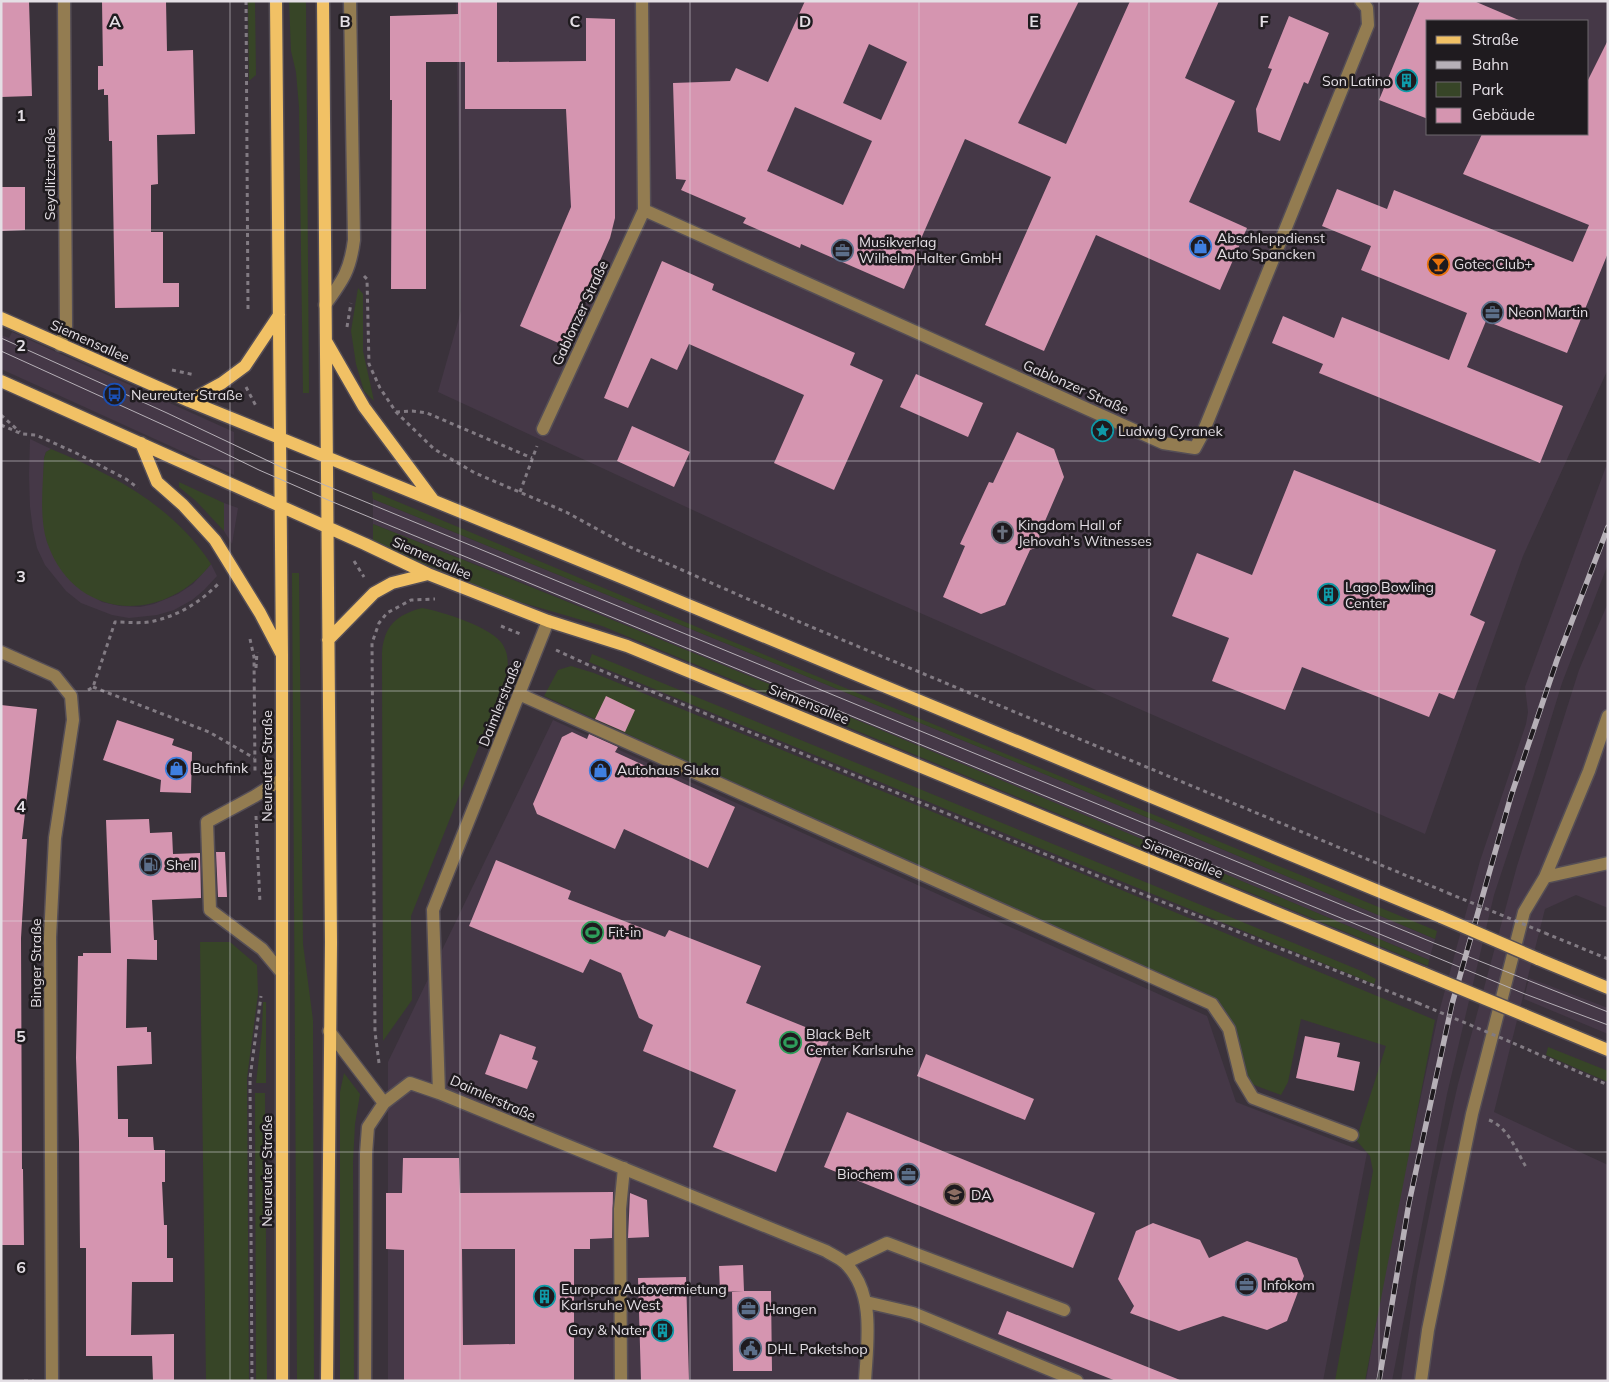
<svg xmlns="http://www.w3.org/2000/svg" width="1609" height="1382" viewBox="0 0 1609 1382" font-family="Mulish,sans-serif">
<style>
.built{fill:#453847;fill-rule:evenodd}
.green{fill:#374527}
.building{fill:#d595b0;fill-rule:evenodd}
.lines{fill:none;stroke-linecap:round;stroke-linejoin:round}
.minor-casing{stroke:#554e56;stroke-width:15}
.major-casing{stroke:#554e56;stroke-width:15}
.path{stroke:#827b83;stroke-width:3;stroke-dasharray:4 4;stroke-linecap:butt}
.minor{stroke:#937c51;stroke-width:12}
.major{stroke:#f1c165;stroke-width:12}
.tram{stroke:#b6b0b7;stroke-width:1}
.rail-casing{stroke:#b6b0b7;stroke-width:5.5}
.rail{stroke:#1f1b1f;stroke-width:4;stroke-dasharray:11;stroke-linecap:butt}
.major-bridge-casing{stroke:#554e56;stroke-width:15;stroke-linecap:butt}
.path-bridge{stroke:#827b83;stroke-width:3;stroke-dasharray:4 4;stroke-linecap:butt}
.major-bridge{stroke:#f1c165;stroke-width:12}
.grid{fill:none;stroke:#e4dfe5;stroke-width:1;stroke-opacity:0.55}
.labels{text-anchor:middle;stroke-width:5;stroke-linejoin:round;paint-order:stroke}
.poi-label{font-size:14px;fill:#e4dfe5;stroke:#1f1b1f;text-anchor:start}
.street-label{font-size:14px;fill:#e4dfe5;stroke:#1f1b1f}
.grid-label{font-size:16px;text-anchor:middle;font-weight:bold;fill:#e4dfe5;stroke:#1f1b1f;stroke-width:5;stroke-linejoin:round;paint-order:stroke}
</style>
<rect width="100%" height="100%" fill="#3a323b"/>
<path class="built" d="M456,1H1608V369L1523,556L1425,834L831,574L438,392L461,311ZM1428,21H1588V134H1428Z
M12,332L234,432V475L1,369V335L9,338Z
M30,439L51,449L46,452L44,458L43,508L45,529L47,541L54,557L73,583L102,602L120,606L140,607L154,604L178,594L193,584L211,564L217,576L204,590L192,600L174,610L157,615L129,618L112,615L81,603L66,591L45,565L37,548L33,530L30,507L29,475Z
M1608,461V564L1562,683L1534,774L1494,895L1447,1094L1392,1381H1366L1388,1251L1438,1016L1480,861L1526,724L1528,712L1525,687Z
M373,499L1030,768L1435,939L1429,960L888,733L536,588L373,524Z
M224,503L238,508L232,544L224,531Z
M1608,603V908L1576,895L1545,909L1494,1112L1608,1165V1381H1401L1417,1276L1436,1181L1458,1084L1517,866L1579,670Z
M553,720L1207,1016L1236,1102L1367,1153L1323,1381H388V1062Z
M1529,978L1608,1008V1034L1524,999Z"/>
<path class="green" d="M248,1H255L256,75L249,81Z
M289,1H306L309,393H303L299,107L296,72L291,51Z
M358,288L363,294V351L374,401L364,391L356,364L351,331Z
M51,449C114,475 173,506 211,564C163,625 74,621 47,542C39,518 43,484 44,458L46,452Z
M179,482L224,503V531L196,501L179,487Z
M372,491L709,632L1437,931L1435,939L1030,768L373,499Z
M373,524C727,664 1078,812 1429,960L1428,966L602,626L513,600L373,543Z
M292,573H299L303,944L313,1020L314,1381H297Z
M422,608C441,611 494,628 503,645C509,655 508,665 507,676L411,916L412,1000L383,1041L382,653C384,626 396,615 422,608Z
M592,654L1359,970L1376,979L1374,984L1096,871L589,662Z
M571,666L594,673L921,807L1435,1020L1365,1381H1335L1373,1171L1370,1156L1356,1140L1386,1046L1301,1019L1288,1082L1281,1095L1249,1083L1235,1026L1219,1004L544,696L558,670Z
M200,942H230L257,965L258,994L247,1078L249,1381H206Z
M263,1002H266V1083H256L262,1031Z
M1548,1047L1608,1071V1082L1546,1055Z
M344,1073L360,1094L355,1124L353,1162L354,1381H340V1092Z
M255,1093H265L267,1381H256Z"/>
<path class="building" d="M1,1H29L32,96L1,97Z
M102,1H166L167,51L193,50L195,134L157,135L158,184L151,185V232H163V283H179V307L115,308L112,141H109L108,95H104V89L98,90V66H103Z
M805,1H1079L1018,123L1066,144L1130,1H1219L1185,78L1235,101L1189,202L1247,228L1220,290L1096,235L1044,351L985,325L1051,177L965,139L916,250L920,253L904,289L801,244L800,248L743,223L746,218L681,190L686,180L676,179L673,83L730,81L736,68L768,82ZM869,44L907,62L881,120L843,103ZM795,107L872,141L843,205L767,171Z
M1420,1H1474L1521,21H1428V119L1379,100Z
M458,2H497V62L586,61V18L615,19V218L610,238L563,345L520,326L571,207L566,109H465V62H426V289H391L392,100H390V16L458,14Z
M1289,16L1329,33L1308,84L1304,82L1280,141L1258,132L1256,109L1272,69L1268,68Z
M1608,40V253L1567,353L1486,321L1467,367L1563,406L1540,463L1319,373L1323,364L1272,343L1283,316L1334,338L1342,317L1449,360L1467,313L1361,270L1371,246L1322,226L1337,189L1387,209L1394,190L1573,262L1589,225L1463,174L1482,134H1588V80Z
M1,187H25V230L1,231Z
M662,261L714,284L712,290L855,353L850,365L883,380L834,490L774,463L804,395L689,344L677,370L651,358L628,408L604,398Z
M916,374L983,403L968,437L900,407Z
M632,426L690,452L674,487L617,461Z
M1017,432L1054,449L1064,477L1039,535L1042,545L1030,550L1005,605L981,614L943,597L965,546L960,544L989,482L993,483Z
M1294,470L1496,550L1470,615L1485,622L1454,699L1439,693L1429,717L1302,667L1285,710L1212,681L1229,638L1172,616L1197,553L1252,575Z
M606,696L635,710L625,732L595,719Z
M1,705L37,709L22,839H27L21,938L22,1169H23L24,1245H1Z
M117,720L174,739L172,745L192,752L191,793L160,792L161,780L103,760Z
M572,732L587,739L589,734L618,747L615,752L735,807L708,868L624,829L615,849L537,814L533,804L562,737Z
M149,819L150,833L172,832L173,854L200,853L201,898L152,900L154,940H157V960L127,959L126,1028L147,1027V1032H151L152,1064L117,1066L118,1119H128V1137H153L154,1150H165V1182H162L164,1225H167V1258H173V1282H132L131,1335L174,1334V1381H153L152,1356H86V1248H80L79,1141L76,1058L78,956H83V953H111L106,820Z
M216,852H225L227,897H218Z
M496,860L571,891L568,899L665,937L669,930L761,966L746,1003L830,1037L776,1172L713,1147L736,1090L643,1051L653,1025L639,1018L621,973L590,959L583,973L469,926Z
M500,1034L536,1047L532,1059L538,1061L527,1089L485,1074Z
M1305,1036L1340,1043L1337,1057L1360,1062L1354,1091L1296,1078Z
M926,1054L1034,1099L1025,1120L917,1076Z
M847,1112L1095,1213L1073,1268L824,1167Z
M403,1158H459L460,1193L613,1192L612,1238L590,1239V1249H574V1381H404V1250L386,1249V1193H402ZM462,1249H515V1344L463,1345Z
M630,1193L647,1200L649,1237L628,1238Z
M1153,1223L1200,1240L1209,1258L1247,1241L1297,1258L1304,1276L1287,1321L1267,1330L1223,1316L1179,1331L1130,1313L1134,1306L1118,1279L1136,1231Z
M743,1265L744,1291L720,1292L719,1266Z
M686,1277L689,1381H641L638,1278Z
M732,1291H771L772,1371H733Z
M1007,1311L1180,1380L1179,1381H1116L998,1334Z"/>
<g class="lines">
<defs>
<path id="minor" d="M642,1L644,210L1163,443L1195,448L1202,435L1368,25L1367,8L1361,1
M325,305C343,280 350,271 354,240L350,1
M60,345L66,326L64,1
M543,429L644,210
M548,621L433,910L439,1093L826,1251C832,1255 840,1258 845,1263C876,1293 867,1343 865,1381
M1,652L55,676L71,696L73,720L55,838L50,937L52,1381
M519,694L1212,1004L1229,1029L1241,1078L1253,1098L1352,1135
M282,779L255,796L207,822L210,910L262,949L282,973
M1545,877L1589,771L1608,716
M329,1031L384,1103
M845,1263L887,1243L1064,1310
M866,1302L913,1313L1077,1381
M365,1381L366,1154L368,1127L384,1103L410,1083L439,1093
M621,1381L620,1209L624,1168
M1421,1381L1428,1330L1472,1114L1524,912L1545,877L1608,863"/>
<path id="major" d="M276,1L282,655V1381
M323,1L331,942L327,1381
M1,318L189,401L623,578L1441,917
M326,341L364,407L434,501
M1,381L365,544L428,574L548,621L627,646L1423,973
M189,401L222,383L245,366L279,315
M141,443L157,482L183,505L215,540L260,613L281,653
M328,640L374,593L392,583L428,574
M1538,959L1608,988
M1524,1015L1608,1050"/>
</defs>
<use href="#minor" class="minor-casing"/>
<use href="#major" class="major-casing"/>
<path class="path" d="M246,1L248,309
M364,276L367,279L369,364L380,388L396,412L434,449L475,473L566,512L630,547L802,623L1448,893
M347,327L351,303
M172,370L195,375
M246,387L256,406
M396,412L412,411L427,413L532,458
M1,415L20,432
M1,425L22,434L36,435L76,453L126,479L138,488
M520,492L537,446
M354,561L364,577
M501,626L523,635
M250,639L254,657L255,773
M556,650L595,668L1127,888L1418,1003
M256,668L257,652
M93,687L209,732L254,758
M88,690L93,687L115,622C128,622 142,624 154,621C180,615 202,601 220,582
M256,816L260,903
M1545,933L1608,959
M1513,1043L1608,1085
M379,1063L375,1032L372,643L379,623L387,613L411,600L435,599
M1489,1120C1508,1127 1516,1150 1526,1167
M24,1381H34
M252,1381L250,1078L261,996"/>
<use href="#minor" class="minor"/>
<use href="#major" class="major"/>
<path class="tram" d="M1,338L167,413L281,467L1434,943L1608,1012
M1,351L212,447L259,470L328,500L1525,994L1608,1025"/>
<defs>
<path id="rail" d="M1379,1381L1409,1203L1452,1004L1511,796L1557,660L1608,527"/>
</defs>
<use href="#rail" class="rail-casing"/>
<use href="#rail" class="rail"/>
<defs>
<path id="major-bridge" d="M1441,917L1538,959
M1423,973L1524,1015"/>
</defs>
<use href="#major-bridge" class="major-bridge-casing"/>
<path class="path-bridge" d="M1448,893L1545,933
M1418,1003L1513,1043"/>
<use href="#major-bridge" class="major-bridge"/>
</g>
<path class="grid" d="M230,1V1381M460,1V1381M690,1V1381M919,1V1381M1149,1V1381M1379,1V1381M1,230H1608M1,461H1608M1,691H1608M1,921H1608M1,1152H1608"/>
<defs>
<symbol id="building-ring" viewBox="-11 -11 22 22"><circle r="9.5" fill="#1f1b1f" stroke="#0f9aa8" stroke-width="1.5"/><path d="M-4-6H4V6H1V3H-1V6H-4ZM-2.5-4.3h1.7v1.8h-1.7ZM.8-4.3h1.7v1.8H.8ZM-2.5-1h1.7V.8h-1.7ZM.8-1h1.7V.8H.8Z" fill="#0f9aa8"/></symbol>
<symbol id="shop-ring" viewBox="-11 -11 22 22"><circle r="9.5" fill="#1f1b1f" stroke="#3f7fe0" stroke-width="1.5"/><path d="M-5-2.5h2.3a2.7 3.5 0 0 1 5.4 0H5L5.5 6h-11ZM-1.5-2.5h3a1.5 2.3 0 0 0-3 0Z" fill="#3f7fe0"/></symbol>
<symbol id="office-ring" viewBox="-11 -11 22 22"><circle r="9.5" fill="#1f1b1f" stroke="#5c6f8a" stroke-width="1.5"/><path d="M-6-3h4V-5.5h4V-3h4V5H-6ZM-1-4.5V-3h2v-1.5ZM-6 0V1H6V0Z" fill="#5c6f8a"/></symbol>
<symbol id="bar-ring" viewBox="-11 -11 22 22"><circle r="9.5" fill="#1f1b1f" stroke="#e8710a" stroke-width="1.5"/><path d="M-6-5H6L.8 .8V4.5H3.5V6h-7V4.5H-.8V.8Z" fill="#e8710a"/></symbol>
<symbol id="bus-ring" viewBox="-11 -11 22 22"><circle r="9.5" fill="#1f1b1f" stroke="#1a4fb4" stroke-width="1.5"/><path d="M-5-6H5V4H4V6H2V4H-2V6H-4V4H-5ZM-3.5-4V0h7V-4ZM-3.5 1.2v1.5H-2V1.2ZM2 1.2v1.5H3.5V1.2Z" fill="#1a4fb4"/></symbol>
<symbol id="sight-ring" viewBox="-11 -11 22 22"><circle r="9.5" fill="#1f1b1f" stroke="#0f9aa8" stroke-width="1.5"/><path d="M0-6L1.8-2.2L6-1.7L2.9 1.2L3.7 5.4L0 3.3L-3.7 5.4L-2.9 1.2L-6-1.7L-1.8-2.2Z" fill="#0f9aa8"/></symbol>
<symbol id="church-ring" viewBox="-11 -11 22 22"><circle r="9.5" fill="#1f1b1f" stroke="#6b7280" stroke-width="1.5"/><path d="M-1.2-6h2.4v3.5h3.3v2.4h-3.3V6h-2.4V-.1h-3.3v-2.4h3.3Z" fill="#6b7280"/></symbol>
<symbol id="fuel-ring" viewBox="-11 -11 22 22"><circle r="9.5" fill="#1f1b1f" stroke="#5c6f8a" stroke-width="1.5"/><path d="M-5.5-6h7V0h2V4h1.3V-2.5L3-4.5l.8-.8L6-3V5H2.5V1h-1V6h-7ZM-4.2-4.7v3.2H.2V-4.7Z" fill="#5c6f8a"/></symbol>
<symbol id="stadium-ring" viewBox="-11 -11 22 22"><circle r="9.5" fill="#1f1b1f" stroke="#2e9e5b" stroke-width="1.5"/><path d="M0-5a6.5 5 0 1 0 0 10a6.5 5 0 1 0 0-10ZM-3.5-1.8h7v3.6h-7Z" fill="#2e9e5b"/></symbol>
<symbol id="university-ring" viewBox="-11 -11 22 22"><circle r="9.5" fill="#1f1b1f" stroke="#8d6e63" stroke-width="1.5"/><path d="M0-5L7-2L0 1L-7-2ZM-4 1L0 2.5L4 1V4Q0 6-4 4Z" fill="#8d6e63"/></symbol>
<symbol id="civic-ring" viewBox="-11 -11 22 22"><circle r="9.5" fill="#1f1b1f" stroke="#5c6f8a" stroke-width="1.5"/><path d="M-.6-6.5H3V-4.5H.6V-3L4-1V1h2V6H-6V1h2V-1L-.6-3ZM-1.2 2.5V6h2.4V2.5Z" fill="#5c6f8a"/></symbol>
</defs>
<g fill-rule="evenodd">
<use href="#building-ring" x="1394" y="68" width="25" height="25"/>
<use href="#shop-ring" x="1188" y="234" width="25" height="25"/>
<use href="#office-ring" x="830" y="238" width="25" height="25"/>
<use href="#bar-ring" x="1426" y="252" width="25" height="25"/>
<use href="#office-ring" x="1480" y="300" width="25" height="25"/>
<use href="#bus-ring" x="102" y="382" width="25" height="25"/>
<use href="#sight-ring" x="1090" y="418" width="25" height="25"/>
<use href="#church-ring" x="990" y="520" width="25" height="25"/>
<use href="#building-ring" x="1316" y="582" width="25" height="25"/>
<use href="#shop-ring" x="164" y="756" width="25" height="25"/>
<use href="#shop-ring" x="588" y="758" width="25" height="25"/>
<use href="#fuel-ring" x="138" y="852" width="25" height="25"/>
<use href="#stadium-ring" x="580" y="920" width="25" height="25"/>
<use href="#stadium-ring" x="778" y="1030" width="25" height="25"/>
<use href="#office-ring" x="896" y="1162" width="25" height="25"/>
<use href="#university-ring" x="942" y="1182" width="25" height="25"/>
<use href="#office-ring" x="1234" y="1272" width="25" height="25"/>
<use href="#building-ring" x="532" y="1284" width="25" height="25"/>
<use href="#office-ring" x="736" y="1296" width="25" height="25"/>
<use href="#building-ring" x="650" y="1318" width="25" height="25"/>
<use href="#civic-ring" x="738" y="1336" width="25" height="25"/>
</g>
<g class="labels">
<g class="poi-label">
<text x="1391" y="86" text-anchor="end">Son Latino</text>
<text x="1217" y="243">Abschleppdienst<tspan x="1217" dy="16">Auto Spancken</tspan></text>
<text x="859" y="247">Musikverlag<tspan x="859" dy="16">Wilhelm Halter GmbH</tspan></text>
<text x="1454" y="269">Gotec Club+</text>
<text x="1508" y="317">Neon Martin</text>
<text x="131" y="400">Neureuter Straße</text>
<text x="1118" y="436">Ludwig Cyranek</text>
<text x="1018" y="530">Kingdom Hall of<tspan x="1018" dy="16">Jehovah's Witnesses</tspan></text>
<text x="1345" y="592">Lago Bowling<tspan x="1345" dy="16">Center</tspan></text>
<text x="192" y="773">Buchfink</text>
<text x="617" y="775">Autohaus Sluka</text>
<text x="166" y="870">Shell</text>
<text x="608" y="937">Fit-in</text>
<text x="806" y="1039">Black Belt<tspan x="806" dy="16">Center Karlsruhe</tspan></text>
<text x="893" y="1179" text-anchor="end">Biochem</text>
<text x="971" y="1200">DA</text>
<text x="1263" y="1290">Infokom</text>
<text x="561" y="1294">Europcar Autovermietung<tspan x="561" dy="16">Karlsruhe West</tspan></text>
<text x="765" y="1314">Hangen</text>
<text x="647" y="1335" text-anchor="end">Gay &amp; Nater</text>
<text x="767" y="1354">DHL Paketshop</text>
</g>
<g class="street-label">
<text transform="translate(50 174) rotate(-90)" y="5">Seydlitzstraße</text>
<text transform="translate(580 313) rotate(-65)" y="5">Gablonzer Straße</text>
<text transform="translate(90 341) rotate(24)" y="5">Siemensallee</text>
<text transform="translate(1076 387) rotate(24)" y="5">Gablonzer Straße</text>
<text transform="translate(432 558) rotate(24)" y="5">Siemensallee</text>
<text transform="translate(500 703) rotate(-68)" y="5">Daimlerstraße</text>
<text transform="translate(809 704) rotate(22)" y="5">Siemensallee</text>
<text transform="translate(267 766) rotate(-90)" y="5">Neureuter Straße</text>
<text transform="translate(1183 858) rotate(22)" y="5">Siemensallee</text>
<text transform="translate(36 963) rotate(-90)" y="5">Binger Straße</text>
<text transform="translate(493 1098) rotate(24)" y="5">Daimlerstraße</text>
<text transform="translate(267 1171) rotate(-90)" y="5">Neureuter Straße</text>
</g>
</g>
<g class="grid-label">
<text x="115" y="27">A</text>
<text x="345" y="27">B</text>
<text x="575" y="27">C</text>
<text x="805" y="27">D</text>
<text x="1034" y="27">E</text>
<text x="1264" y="27">F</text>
<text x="21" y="121">1</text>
<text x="21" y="351">2</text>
<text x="21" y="582">3</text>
<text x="21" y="812">4</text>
<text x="21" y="1042">5</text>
<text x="21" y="1273">6</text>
</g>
<rect width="1609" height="1382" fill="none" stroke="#e4dfe5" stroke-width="5"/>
<rect x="1426" y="20" width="162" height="115" fill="#1f1b1f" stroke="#6e696e"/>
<rect x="1436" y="36" width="25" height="8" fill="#f1c165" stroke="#6e696e"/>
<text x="1472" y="45" font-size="15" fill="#e4dfe5">Straße</text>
<rect x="1436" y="61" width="25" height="8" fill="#b6b0b7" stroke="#6e696e"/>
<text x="1472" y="70" font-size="15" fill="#e4dfe5">Bahn</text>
<rect x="1436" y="82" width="25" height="15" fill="#374527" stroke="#6e696e"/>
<text x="1472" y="95" font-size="15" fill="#e4dfe5">Park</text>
<rect x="1436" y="108" width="25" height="15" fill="#d595b0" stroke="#6e696e"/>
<text x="1472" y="120" font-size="15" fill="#e4dfe5">Gebäude</text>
</svg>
